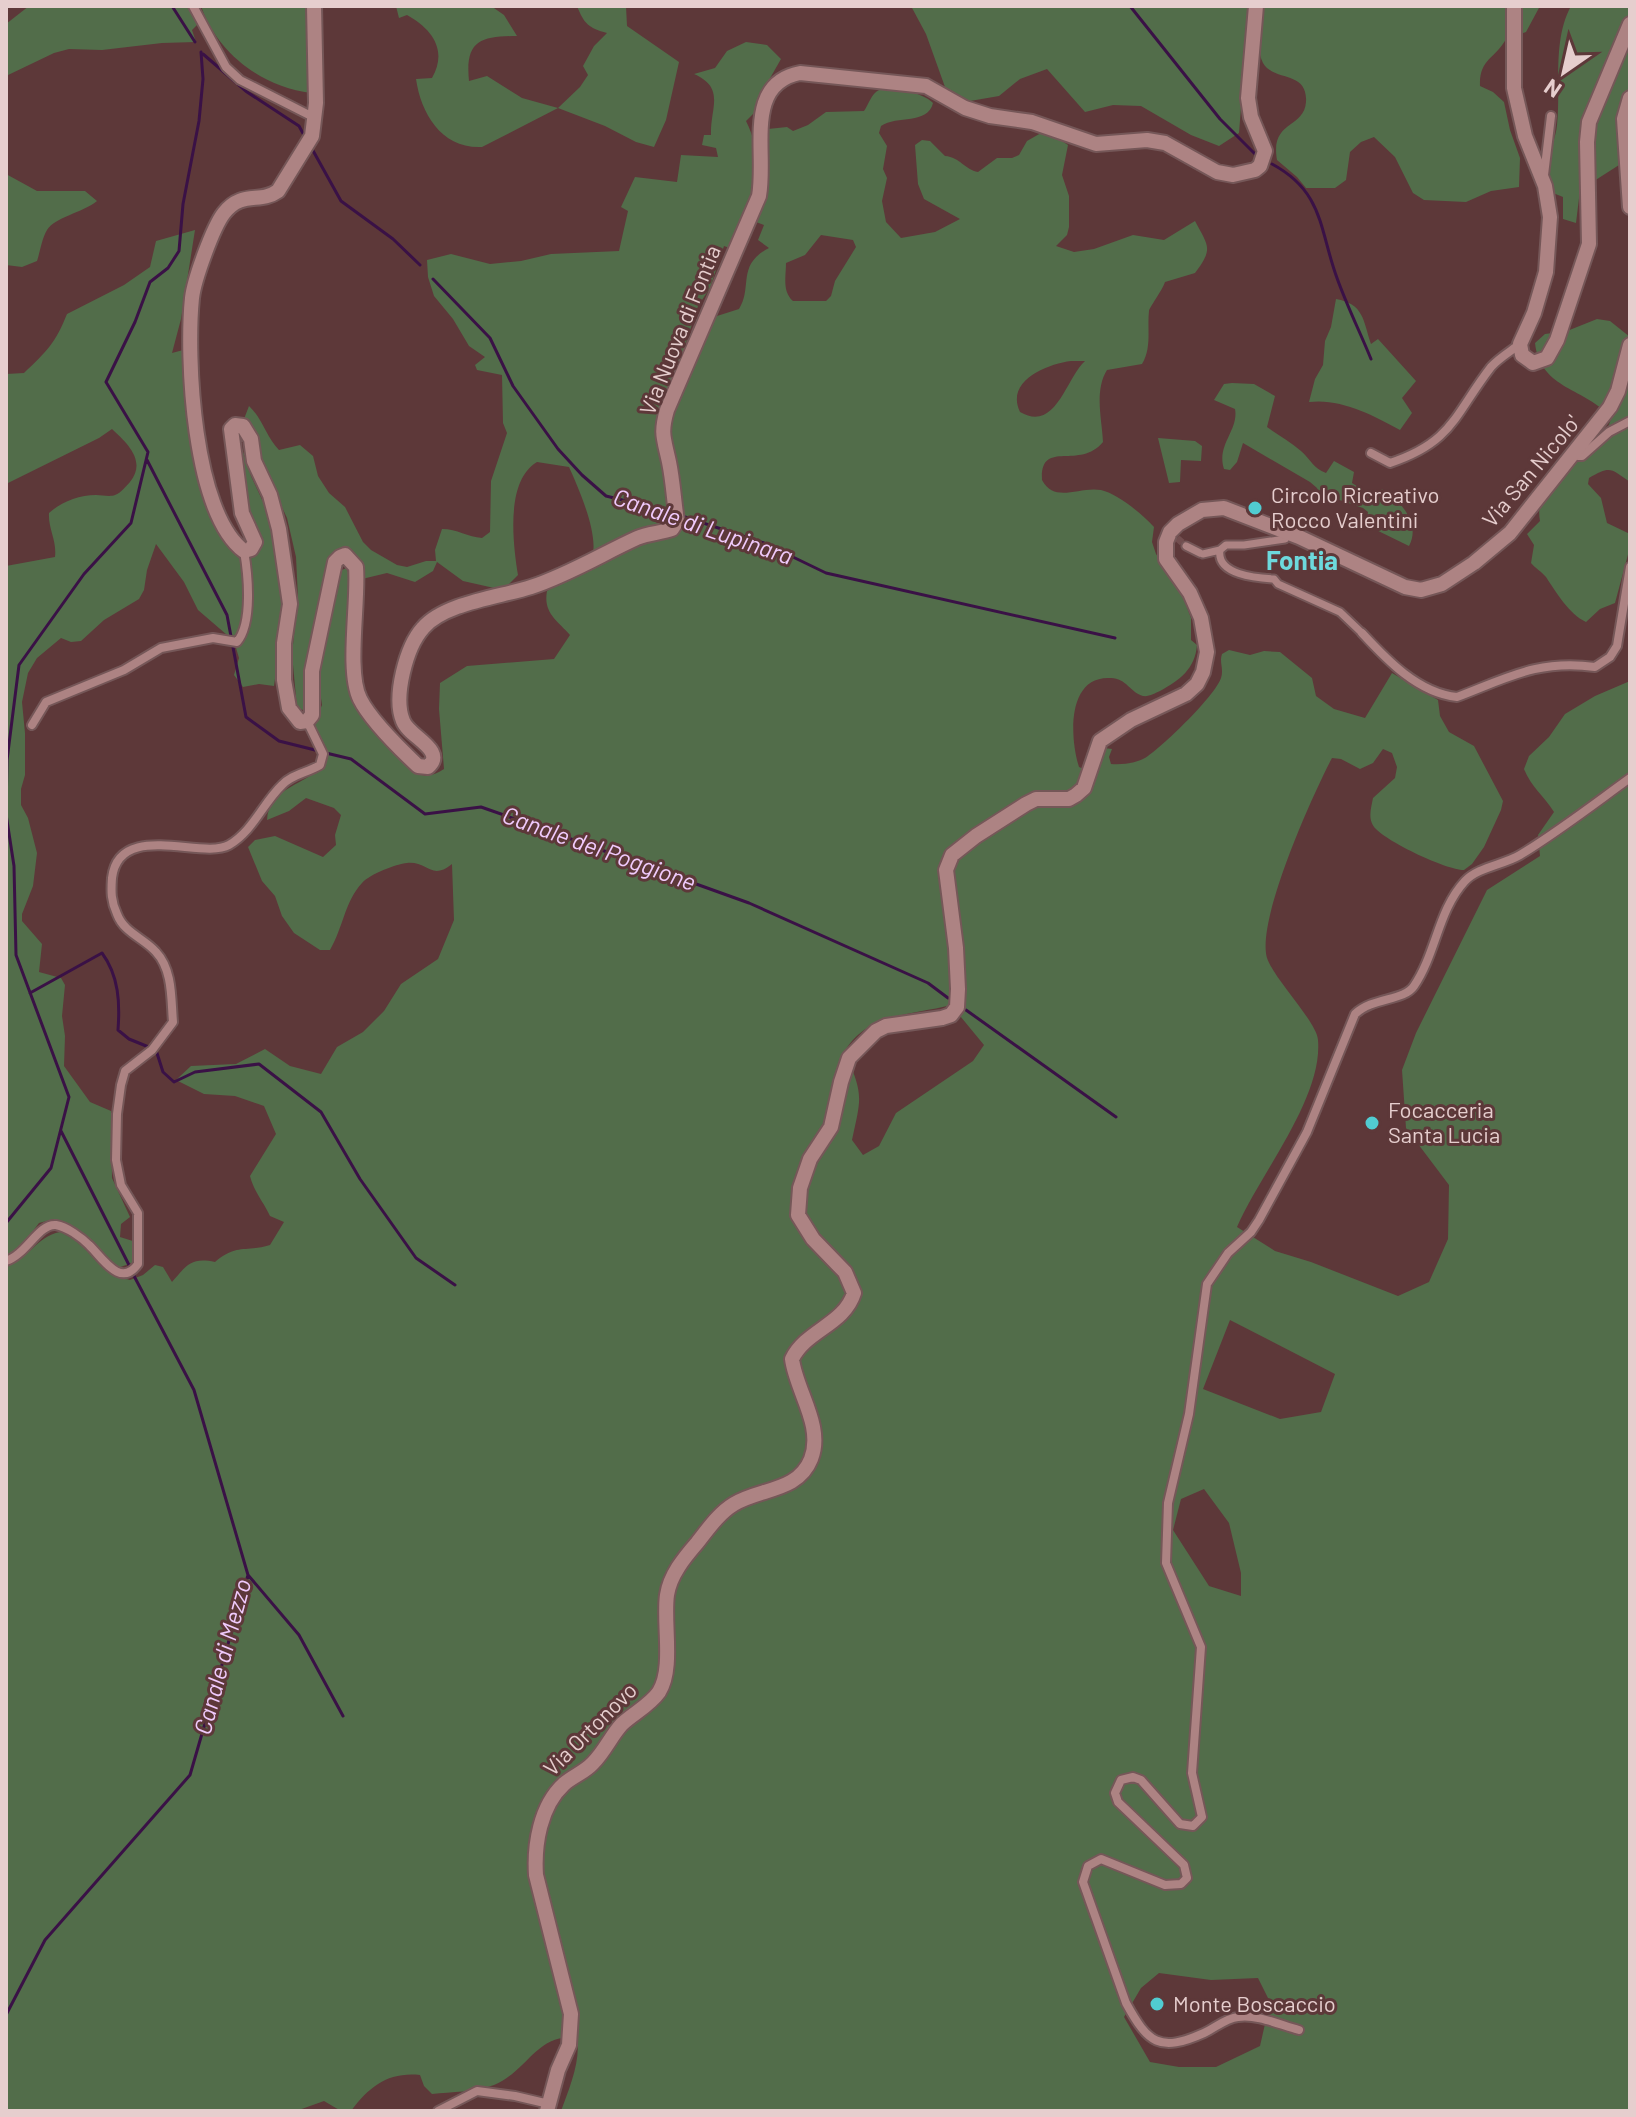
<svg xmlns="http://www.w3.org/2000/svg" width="1636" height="2117" viewBox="0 0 1636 2117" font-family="Barlow,sans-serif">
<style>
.green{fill:#526d4a;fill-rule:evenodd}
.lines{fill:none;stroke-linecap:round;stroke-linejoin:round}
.stream{stroke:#3a1146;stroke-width:3}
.pedestrian-tunnel{stroke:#724e4f;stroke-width:7;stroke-dasharray:7 3.5;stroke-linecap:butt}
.pedestrian-casing{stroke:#755758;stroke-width:11}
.minor-casing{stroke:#755758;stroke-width:12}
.tertiary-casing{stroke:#755758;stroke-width:18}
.pedestrian{stroke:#ad8383;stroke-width:7}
.minor{stroke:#ad8383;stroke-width:8}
.tertiary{stroke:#ad8383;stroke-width:14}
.poi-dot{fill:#51ccd1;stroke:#5d3839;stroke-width:3}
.labels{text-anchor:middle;stroke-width:6;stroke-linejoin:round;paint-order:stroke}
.street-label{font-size:22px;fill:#e6cece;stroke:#5d3839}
.poi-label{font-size:22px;fill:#e6cece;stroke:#5d3839;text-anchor:start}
.water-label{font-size:24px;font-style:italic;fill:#f0cafc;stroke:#5d3839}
.quarter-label{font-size:26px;font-weight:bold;fill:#6dd9dd;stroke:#5d3839}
</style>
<rect width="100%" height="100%" fill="#5d3839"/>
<path class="green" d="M29,6H59L63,8L64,6H189L198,24L192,30L196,42L162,43L102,50L69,49L54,53L6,76V24Z
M201,6H310L311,93C262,87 217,53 201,6Z
M396,6H491L504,15L517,36C480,36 465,41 469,81L487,76L522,98L558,108L580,87L588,75L583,66L594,46L607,33C589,28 584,24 577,6H626L627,26L679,62L666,120L654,147L636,142L605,126L558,108L482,147C442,149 421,114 416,79L432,78C448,50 432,29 407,15L399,18Z
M911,6H1249L1239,133L1219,146L1191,135L1141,106L1113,105L1085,112L1047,69L1020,79L999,96L970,101L945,87L926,34Z
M1262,6H1540L1526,32L1506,39C1495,59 1479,59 1480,86L1493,92L1504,102L1510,130L1520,158L1519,187L1491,191L1466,202L1424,200L1413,193L1395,157L1374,137L1361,142L1350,152L1346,180L1335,188H1306L1297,177L1277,160C1270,120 1304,129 1306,102C1308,70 1274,82 1263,63C1255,48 1263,23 1262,6Z
M1571,6H1630V158L1580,190L1576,223L1563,219V197L1553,193C1553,183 1547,172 1548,162C1549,150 1556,138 1557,125C1561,87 1552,41 1571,6Z
M746,42L767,45L781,59L761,94L758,109L746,121C770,170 749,203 732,249L724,246L710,288L698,306L682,355L688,354L717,316L739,309C753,287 736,265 769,248L758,240L764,225L756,222C770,192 768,161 768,129L787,127L793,131L808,125L826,112L864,111C869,104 871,94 879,90C889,84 926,94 933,103C928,125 897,115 881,126L879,133L887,146L883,169L887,178L882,201L886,222L901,238L935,232L960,219L924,199L918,184L915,145L922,140L930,141L945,156C960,157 965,170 978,172L997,158H1012L1019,155L1027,141L1041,133L1056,137L1068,145L1062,175L1069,196V227L1067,235L1056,246L1074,252L1094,249L1133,235L1164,240L1195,221C1208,246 1214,248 1195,273L1165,282C1162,291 1149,308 1149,311C1147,328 1152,348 1142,364L1107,370C1094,391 1102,419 1103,442C1079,471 1040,438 1042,480C1055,504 1079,486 1101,490C1118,494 1142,514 1154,527L1152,542L1156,554L1179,586L1191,618V640L1197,645C1195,669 1180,680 1160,691C1155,693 1149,697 1143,696C1131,693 1126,678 1111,678C1066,675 1070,739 1079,767L1086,770L1104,748L1112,749L1109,757L1111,764C1123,765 1138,763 1148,756C1164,745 1215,696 1221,678C1224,669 1219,662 1222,654L1229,650L1250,655L1264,651L1280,652L1312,678L1316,696L1334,709L1365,718L1392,673L1438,700L1440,716L1449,732L1474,746L1503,801L1501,810L1484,847L1472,864L1464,870C1446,870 1388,842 1376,829C1367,820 1371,809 1373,798L1395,778L1397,767L1392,753L1383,749L1373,763L1360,769L1341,759L1332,758C1313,794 1256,920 1267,958C1274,979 1317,1022 1318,1040C1323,1098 1260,1174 1237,1227L1275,1251L1311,1262L1398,1296L1429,1282L1448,1239L1449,1185L1406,1128L1402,1070L1416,1033L1487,890L1540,856L1538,835L1554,812C1544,796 1531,787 1524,769L1529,756L1549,737L1565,714L1595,696L1630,681V2111H561C569,2089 581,2061 577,2038C537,2032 528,2071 494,2085C476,2092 451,2092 432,2094L424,2086L420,2075C388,2072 370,2086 351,2111H341L324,2101L296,2111H6V1266C30,1258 36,1237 60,1232C92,1245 94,1272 130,1280L143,1275L155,1265L163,1267L172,1282C187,1265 191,1257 215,1262C238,1243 244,1253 270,1245L284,1222L270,1216C263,1201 254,1192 250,1176L276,1134L264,1106L235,1096L204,1094L176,1080L191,1066L236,1064L265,1049L290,1066L321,1074L337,1047L363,1032L384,1011L401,984L438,959L454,920L452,864C431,881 428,861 407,863C396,864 370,874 362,883C345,901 343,928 330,950H320L294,933L282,916L275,896L262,881L248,847L255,840L275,836L323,857L336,845L335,835L341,815L334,808L306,798L289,811L267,820C269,783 314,786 328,757L326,747L313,727L322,705L317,672L340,571L346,568L349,574L348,666L409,767C420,778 431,778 444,769L439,709L440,683L467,666L554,659L570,635C557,620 543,613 547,591C560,583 579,577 589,564C604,544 578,487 569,467L537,462C505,481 513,544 518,575L503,590L463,581L437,562L433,571L415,582L387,573L362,579L347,551L320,601L304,676L303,710L297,708L292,654L298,598L296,557L287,518L263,467L254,434L244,419L249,406C263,419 266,437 279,450L300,445L313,456L318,476L329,493L345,507L363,542L371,550L397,565L407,567L426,561H436L435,550L442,529C457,529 468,537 482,538L490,532L491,481L507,433L503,423L502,375L477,370L475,365L485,357L469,346L453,319L434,296L428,277L427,260L451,254L490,264L521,261L551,254L619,251L628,211L621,207L635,177L677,182L681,155L718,157L716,148L702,145L704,135H711C710,108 726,88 694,74L715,68L727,51ZM821,235L853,240L856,247L835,281L831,296L826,301H793C782,291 786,277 786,263L805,255ZM1071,361H1085C1066,378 1056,433 1020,412C1005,381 1047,364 1071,361ZM951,1005L984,1045L973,1061L896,1113L879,1146L863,1155L852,1140C862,1094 863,1096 845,1051C867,1013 913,1015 951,1005ZM1230,1320L1335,1374L1321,1412L1280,1419L1203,1389ZM1204,1489L1229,1523L1241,1573V1596L1209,1586L1173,1530L1181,1499ZM1159,1973L1211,1980L1258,1978L1270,2002L1260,2046L1216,2067H1179L1150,2062L1124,2017L1141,1988Z
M6,174L37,191H85L97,201C82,213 55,217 47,230C42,238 40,252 37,261L22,267L6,265Z
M195,230L181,319L172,353L187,349L193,445L201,491L206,506L235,552L241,556H253L240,442L251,476L266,508L281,571L284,612L274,686L259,684L243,687L234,675L239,658L234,641L198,610L184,582L156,544L147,570L144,590L139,599L104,620L81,641L71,642L61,638L37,658L28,673L22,702L25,733V775L21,789V805L28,818L37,853L33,886L22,914V921L42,944L39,972L61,978L65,985L62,1016L65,1036L64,1066L90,1102L111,1111L112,1178L130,1217L121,1224L120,1237L136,1242L134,1262L118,1268L91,1240L54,1219L39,1223L19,1250L6,1256V566L55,557C57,540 48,529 49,513C61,502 79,495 96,495C102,495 110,497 115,495C121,493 126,486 130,482C147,461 127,443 112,429L99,438L6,484V374L24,373C47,351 55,344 67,314L124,285L150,267L156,241Z
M1336,299C1364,304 1363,320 1371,344L1378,339L1416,381L1402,398L1412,413L1400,430C1373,415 1340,398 1309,402L1315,379L1323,365L1325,341L1331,327Z
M1597,319L1610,321L1630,337V482C1611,469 1611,465 1589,478L1588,484L1601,498L1607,523L1630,534V547L1615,603L1600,609L1586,622C1569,614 1556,592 1546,577C1541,571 1535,568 1531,563L1534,545L1527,534L1540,521C1531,475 1602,458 1611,418C1587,388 1540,390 1535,343L1545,334L1567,331Z
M1232,383L1254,384L1275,396L1267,427C1278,435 1291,442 1301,451C1311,460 1313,468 1326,473L1334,461L1354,472L1352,483L1375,498L1382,489L1389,501L1397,500C1409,514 1418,529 1409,546L1366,525L1368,512L1363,508L1319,493L1317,488L1310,482L1243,443L1237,462L1230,470L1224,469C1216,445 1239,430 1235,409L1214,400L1224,384Z
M1158,438L1195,441L1202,446L1201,461L1181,460L1180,482L1169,483Z"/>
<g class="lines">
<path class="stream" d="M172,6L195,42
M1130,6L1220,119L1257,156
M203,54L247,92L299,126L305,137
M311,147L341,201L393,239L420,265
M1272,164C1324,192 1319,229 1337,278C1347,306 1360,332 1371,359
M433,279L490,338L513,386L558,449L582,475L606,496L671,512
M147,460L227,615L246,717L279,741L319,751
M682,516L764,543L826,573L1115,638
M326,753L351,759L425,814L481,807L518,820L749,903L928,983L948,998
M30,993L102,953C119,976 120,1003 118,1030L129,1039L156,1050L163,1072L174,1082L195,1072L259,1064L321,1112L360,1179L416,1258L455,1285
M966,1010L1116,1117
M61,1131L130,1267
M6,1223L51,1168L69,1097L16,955L14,866L6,814L7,760L19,665L84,574L131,523L148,452L106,382L135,322L150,282L168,268L179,251L183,204L199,121L203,79L201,52
M248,1575L299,1635L343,1716
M6,2015L45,1940L190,1775L248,1575L194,1390L133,1274"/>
<path class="pedestrian-tunnel" d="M1177,538L1186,546"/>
<defs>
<path id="pedestrian" d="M1186,546L1200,553
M1220,550C1216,575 1257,578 1274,579L1278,584L1340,612L1362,633
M1203,554L1220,550L1226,545H1244L1285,539"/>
<path id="minor" d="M193,6L226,67L240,80L315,118
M1544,175L1551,116
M1576,451L1578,456H1582L1609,432L1630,421
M1371,453L1390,463C1453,442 1454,415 1491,367C1499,358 1511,351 1520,344
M1362,633C1387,660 1418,693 1457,697C1507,678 1539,659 1595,667L1610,657L1617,646L1630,567
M32,725L46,702L124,670L161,648L213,638L237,642C253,623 248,574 244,551
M6,1261C26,1255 39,1223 56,1225C67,1227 81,1237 89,1245C102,1257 120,1289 138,1264V1213L121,1185L116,1160L117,1114L121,1085L125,1071L152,1050L173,1022C171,1000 173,970 156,952C144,938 124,933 117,914C111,901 111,892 112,878C119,820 202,860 229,845C253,831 263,803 282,785C292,774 307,773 320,765L323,754L307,721
M1299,2030C1280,2025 1257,2014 1238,2017C1226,2018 1215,2028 1204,2033C1159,2053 1148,2043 1126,2003L1083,1882L1088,1866L1101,1859L1165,1885L1181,1884L1187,1878L1184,1865L1118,1802L1115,1793L1121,1780L1133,1777L1141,1780L1180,1824L1193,1826L1202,1817L1192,1773L1201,1647L1166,1563L1168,1503L1189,1414L1207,1284L1228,1253L1251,1232L1259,1220L1307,1132L1355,1014C1373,997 1404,1001 1414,986C1436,954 1438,910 1465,881C1478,867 1503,865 1520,855C1558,832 1594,804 1630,778
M438,2111L477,2091L515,2096L549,2104"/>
<path id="tertiary" d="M314,6L316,103L312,136L278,191C260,204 242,190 224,213C213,227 194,280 192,298C186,357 193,513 244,551L251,549L255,542L242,513L231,429L235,425L243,426L251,439L254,461L270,495L279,529L290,604L284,643V680L289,708L300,722L307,721L312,715V671L335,562L340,557L345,555L356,567C359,601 346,671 360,699C371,721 400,749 418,766L428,767C447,750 409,737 403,721C393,697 406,647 423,628C444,603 500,597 531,587C568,575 602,554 637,538C648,533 661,533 672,529L677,521C674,502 673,481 669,462C664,438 660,434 667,410L759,196C767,153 743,84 800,73L926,86L965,108L990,116L1032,122L1096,144L1147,140L1165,143L1217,172L1233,175L1255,170L1260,166L1265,151L1251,117L1248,98L1256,6
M1514,6V88L1525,136L1545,186L1550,217L1546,272L1534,313L1520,344L1522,355L1533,363L1547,358L1557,340L1589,244L1587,142L1589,122L1630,24
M1630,98L1624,119L1630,207
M547,2111L558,2070L569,2045L571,2014L536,1875C534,1845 540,1806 564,1784C573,1776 585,1772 593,1763C605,1751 611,1736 622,1724C634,1713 650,1705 659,1692C674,1668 663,1623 667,1595C670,1575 684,1558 697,1543C708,1529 719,1513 734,1504C760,1488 798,1492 811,1459C824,1426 796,1391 792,1359C806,1330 844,1325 854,1293L845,1272L813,1239L798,1215L800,1188L810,1159L831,1127L841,1082L849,1058L876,1031L886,1026L942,1018L951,1015L957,1007L958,989L956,948L946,870L952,855L976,836L1026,804L1036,799H1069L1076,795L1084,788L1100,741L1131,720L1186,694L1197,684L1203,672L1207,652L1201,618L1190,593L1166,559V542L1170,532L1178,524L1202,510L1224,508L1299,537L1405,587L1421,590L1442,584L1474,563L1510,533L1610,407L1618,391L1630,345"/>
</defs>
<use href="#pedestrian" class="pedestrian-casing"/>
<use href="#minor" class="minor-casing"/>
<use href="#tertiary" class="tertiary-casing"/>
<use href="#pedestrian" class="pedestrian"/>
<use href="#minor" class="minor"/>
<use href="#tertiary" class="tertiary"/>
</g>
<g class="poi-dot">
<circle cx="1255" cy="508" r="8"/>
<circle cx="1372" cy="1123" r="8"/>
<circle cx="1157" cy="2004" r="8"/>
</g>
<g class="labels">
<g class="street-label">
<text transform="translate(680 330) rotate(-68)" y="8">Via Nuova di Fontia</text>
<text transform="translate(1531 471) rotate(-50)" y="8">Via San Nicolo'</text>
<text transform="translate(590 1729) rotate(-45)" y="8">Via Ortonovo</text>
</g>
<g class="poi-label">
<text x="1271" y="503">Circolo Ricreativo<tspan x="1271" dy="25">Rocco Valentini</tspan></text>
<text x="1388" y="1118">Focacceria<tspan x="1388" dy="25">Santa Lucia</tspan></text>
<text x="1173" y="2012">Monte Boscaccio</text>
</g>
<g class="water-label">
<text transform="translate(703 527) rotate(19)" y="8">Canale di Lupinara</text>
<text transform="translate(599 849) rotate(20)" y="8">Canale del Poggione</text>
<text transform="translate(223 1657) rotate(-75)" y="8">Canale di Mezzo</text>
</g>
<g class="quarter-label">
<text x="1302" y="570">Fontia</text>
</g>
</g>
<rect width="1636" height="2117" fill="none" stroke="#e6cece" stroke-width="16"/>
<g transform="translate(1564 72) rotate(214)" stroke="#5d3839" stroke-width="6" paint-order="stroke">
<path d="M0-6L14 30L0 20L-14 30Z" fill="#e6cece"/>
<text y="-12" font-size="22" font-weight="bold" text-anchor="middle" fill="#e6cece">N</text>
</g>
</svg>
